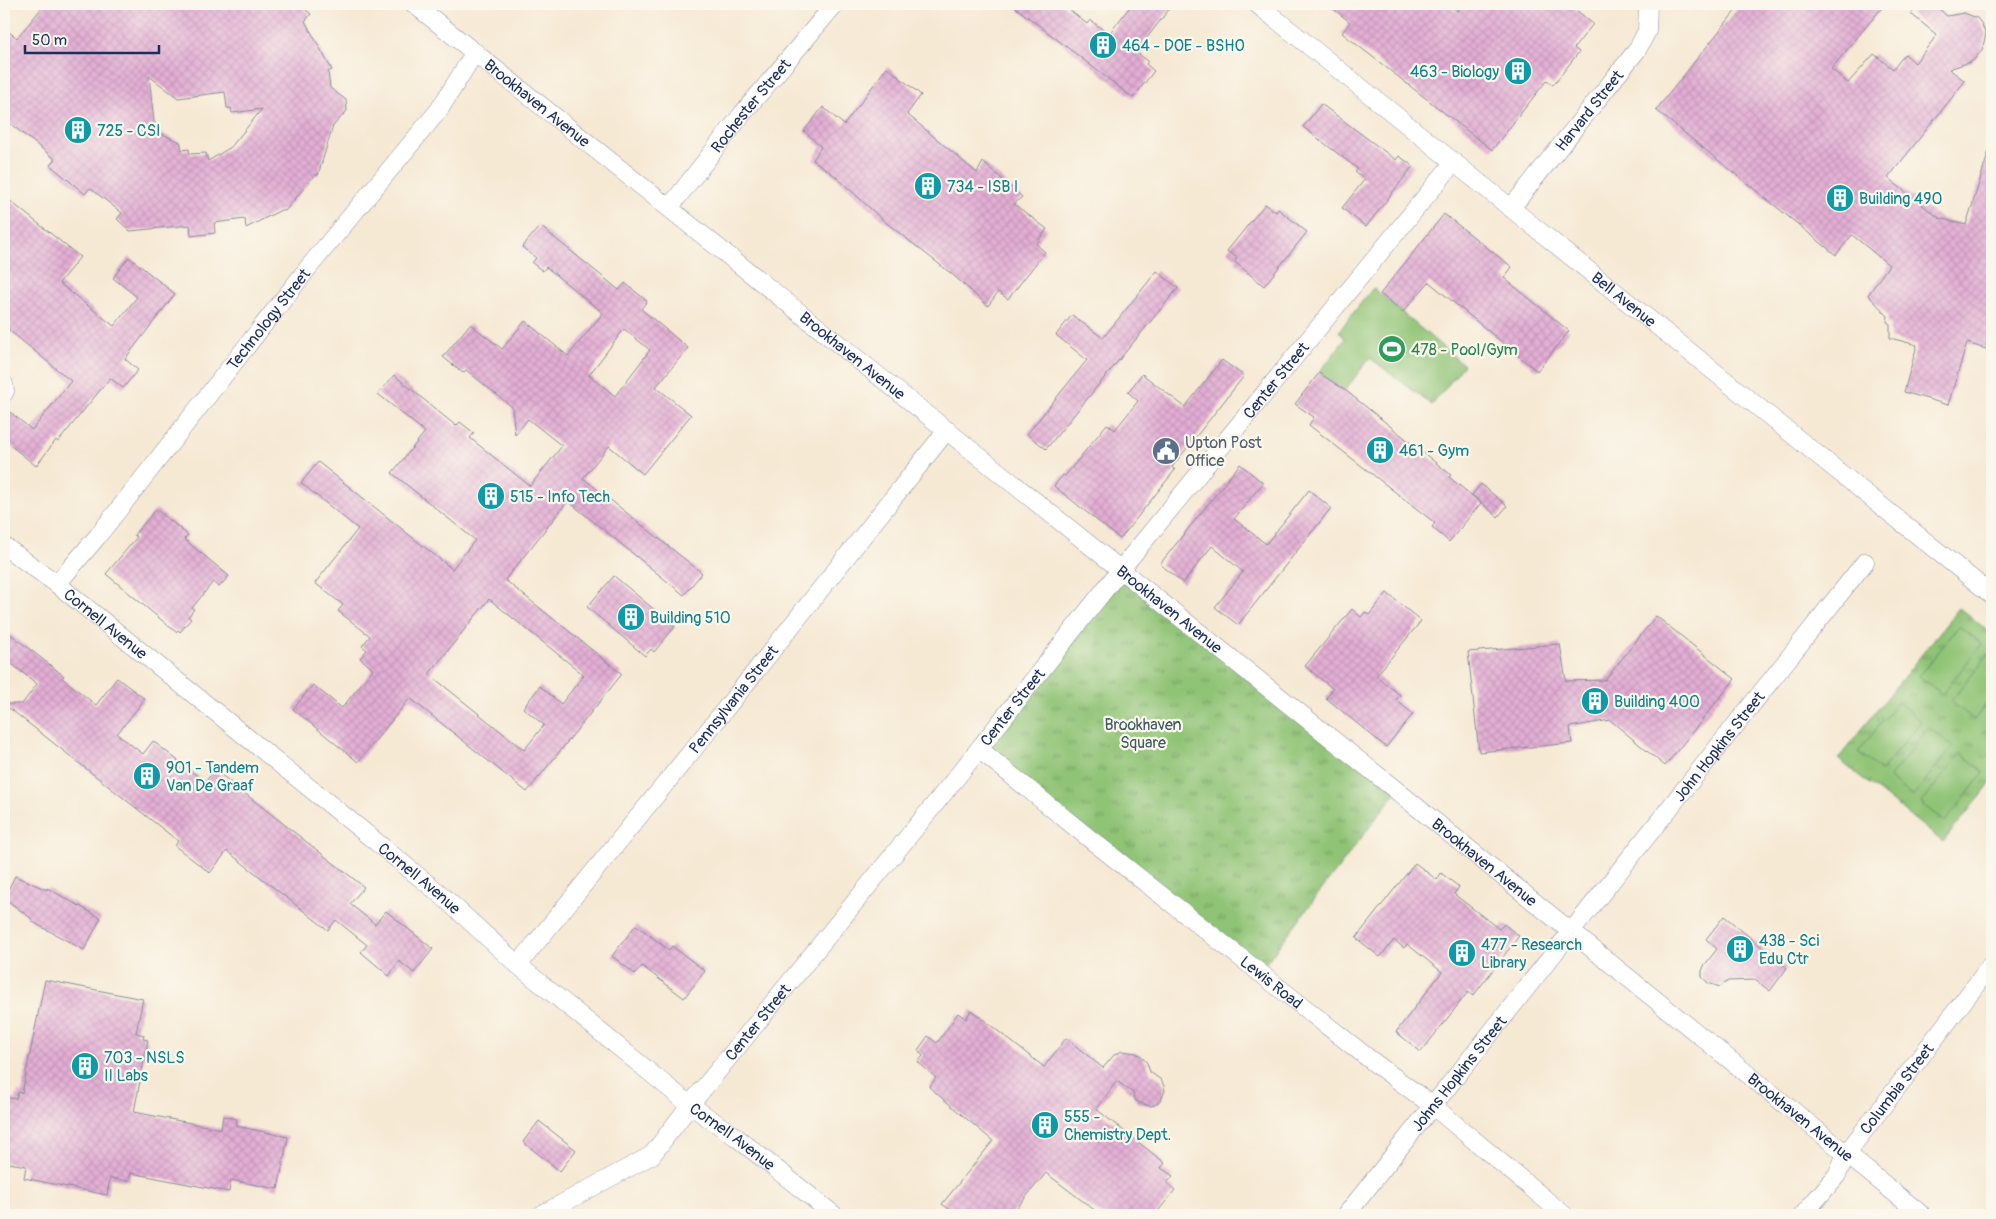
<svg xmlns="http://www.w3.org/2000/svg" width="1996" height="1219" viewBox="0 0 1996 1219" font-family="Pangolin,sans-serif">
<style>
.park{fill:url(#park-tufts);stroke:#55796a}
.pitch{fill:#8fc375;stroke:#55796a}
.building{fill:url(#building-cross-hatch);fill-rule:evenodd}
.lines{fill:none;stroke-linecap:round;stroke-linejoin:round}
.street-casing{stroke:#888c99;stroke-width:19}
.street{stroke:#fff;stroke-width:18}
.labels{text-anchor:middle;stroke-width:4.5;stroke-linejoin:round;paint-order:stroke}
.culture-label{font-size:16px;fill:#0d838f;stroke:#fbf7ec;text-anchor:start}
.street-label{font-size:16px;fill:#1b2f5e;stroke:#fbf7ec}
.leisure-label{font-size:16px;fill:#27864d;stroke:#fbf7ec;text-anchor:start}
.service-label{font-size:16px;fill:#4e5e75;stroke:#fbf7ec;text-anchor:start}
.park-label{font-size:16px;fill:#3e5b65;stroke:#fbf7ec}
</style>
<defs>
<pattern id="park-tufts" width="24" height="20" patternUnits="userSpaceOnUse" patternTransform="scale(1.25)"><rect width="24" height="20" fill="#8fc375"/><path d="M3 7l-1-3M5 7V3M7 7l1-3M15 17l-1-3M17 17v-4M19 17l1-3" fill="none" stroke="#749f63"/></pattern>
<pattern id="building-cross-hatch" width="8" height="8" patternUnits="userSpaceOnUse" patternTransform="scale(1.25)"><rect width="8" height="8" fill="#e3aed4"/><path d="M0 0l8 8M0 8l8-8" fill="none" stroke="#c296b8"/></pattern>
</defs>
<rect width="100%" height="100%" fill="#fbf7ec"/>
<filter id="ink" filterUnits="userSpaceOnUse"><feTurbulence type="fractalNoise" baseFrequency=".02" numOctaves="2"/><feDisplacementMap in="SourceGraphic" scale="10" xChannelSelector="R" yChannelSelector="G"/><feConvolveMatrix kernelMatrix="1 2 1 2 8 2 1 2 1" color-interpolation-filters="sRGB"/></filter>
<filter id="wash" filterUnits="userSpaceOnUse"><feTurbulence type="fractalNoise" baseFrequency=".0096" numOctaves="4" result="noise"/><feDisplacementMap in="SourceGraphic" scale="20" xChannelSelector="R" yChannelSelector="G"/><feGaussianBlur stdDeviation="1.12" result="paint"/><feColorMatrix in="noise" values="0 0 0 0 0 0 0 0 0 0 0 0 0 0 0 0 0 1.4 0 .05"/><feComposite in="paint" operator="in"/></filter>
<g filter="url(#wash)">
<rect width="100%" height="100%" fill="#f6e9d4"/>
<path class="park" d="M1121,569L1397,791L1259,972L979,749Z
M1959,608L1992,634V781L1943,842L1838,759Z"/>
<path class="pitch" d="M1373,288L1464,365L1432,405L1370,358L1345,390L1319,373L1345,339L1339,331Z
M1959,626L1982,644L1942,694L1919,676Z
M1991,651L1992,653V697L1974,720L1951,701Z
M1898,702L1921,721L1881,771L1858,752Z
M1929,728L1953,746L1913,796L1889,778Z
M1961,753L1984,772L1945,822L1921,803Z"/>
<g id="blocks">
<path class="building" d="M45,4H299L311,14L305,21L332,70L328,72L330,88L346,100L347,111L333,126L318,175H315L285,211L281,210L246,228L245,219L214,223L215,233L191,236L190,225L130,231L117,219L122,213L90,188L85,194L50,165L55,159L4,119V28L17,38ZM149,76L178,98L225,92L227,108H231L232,113L262,109L231,147L208,161L206,153L190,154L189,149L182,150L180,142L155,131Z
M1011,4H1062L1087,24L1090,20L1109,34L1132,4H1173L1136,52L1148,61L1146,64L1154,71L1133,98Z
M1327,4H1449L1457,11L1463,4H1579L1575,9L1593,24L1574,48L1579,52L1553,85L1547,80L1492,150L1342,33L1350,22Z
M1741,4H1885L1831,69L1848,83L1874,54L1893,69L1905,54L1915,63L1937,35L1911,14L1920,4H1933L1947,16L1964,13L1977,18L1981,23L1986,34L1982,50L1973,61L1949,69L1965,81L1888,178L1939,218L1966,225L1989,151H1992V351L1967,343L1948,405L1904,392L1917,345L1890,338V324L1887,322L1888,316L1868,295L1889,265L1852,235L1836,255L1656,110Z
M887,67L921,95L907,114L977,173L983,162L1022,197L1014,204L1047,229L1036,244L1045,252L1008,299L998,292L988,306L953,275L884,221L834,175L813,160L821,147L804,131L823,107L844,125Z
M1321,104L1396,160L1399,156L1413,166L1366,227L1342,208L1365,179L1355,172L1358,169L1303,127Z
M4,196L80,257L59,283L114,326L137,297L113,278L129,257L175,294L125,359L138,370L123,388L110,378L58,442L56,440L36,466L4,440V420L10,412L32,430L71,381L4,326Z
M1265,204L1276,212L1278,209L1307,232L1264,286L1235,262L1237,258L1227,251Z
M1444,214L1512,267L1504,278L1569,331L1537,371L1429,282L1403,312L1380,294Z
M540,226L619,290L625,283L647,301L641,309L688,348L656,387L691,415L643,474L609,446L583,478L702,573L684,595L568,501L505,580L622,674L527,792L410,698L358,762L293,709L313,685L342,708L373,669L360,658L367,650L362,646L370,636L338,611L343,605L315,583L358,529L301,483L318,462L452,569L475,540L392,473L425,432L378,394L394,375L456,426L460,422L474,433L470,438L530,486L562,446L528,419L515,435L512,407L466,370L463,373L443,357L470,324L502,349L525,321L568,356L603,313L546,267L543,271L532,263L536,258L522,247ZM624,329L650,350L615,396L589,375ZM489,599L584,675L561,704L540,686L523,708L544,725L524,750L429,674Z
M1157,271L1178,288L1046,449L1027,434L1087,360L1056,335L1072,315L1103,338Z
M1222,360L1244,376L1172,467L1175,470L1120,539L1054,486L1063,475L1065,476L1107,424L1115,430L1138,401L1128,392L1142,374L1185,407Z
M1319,373L1345,390L1451,475L1449,477L1481,503L1449,542L1432,527L1435,523L1309,425L1314,417L1295,404Z
M1240,464L1263,483L1234,519L1266,544L1309,490L1331,508L1238,625L1215,607L1243,572L1212,546L1183,583L1160,564Z
M1481,484L1507,506L1498,517L1472,495Z
M156,509L188,535L184,539L229,576L219,587L213,582L192,608L194,609L188,617L191,619L180,632L178,630L176,632L106,574L137,537L134,535Z
M614,576L675,627L654,652L651,649L645,656L587,607Z
M1387,593L1421,621L1376,676L1400,695L1396,700L1413,714L1386,747L1326,698L1333,689L1305,666L1352,609L1361,617L1365,612L1369,615Z
M1656,616L1735,679L1665,766L1610,720L1570,727L1572,743L1479,752L1468,652L1560,644L1566,681L1605,680Z
M4,629L64,676L62,678L96,705L117,678L145,699L117,734L143,754L153,741L205,782L215,770L364,887L350,904L375,924L386,911L433,949L414,973L399,961L389,976L361,952L367,945L336,920L328,930L227,851L210,873L175,846L178,841L4,704H22L37,684L4,658Z
M1415,863L1437,880L1441,873L1459,887L1454,894L1499,929L1504,924L1519,936L1473,996L1468,992L1421,1052L1396,1032L1442,972L1407,944L1404,948L1394,940L1380,957L1356,938Z
M15,876L47,890V888L101,918L84,950L31,921L32,919L4,898Z
M1724,916L1787,968L1770,991L1755,980L1728,981L1720,987L1708,983L1702,977V971L1704,966L1717,949L1706,939Z
M636,925L669,950L672,946L705,971L684,998L642,966L635,974L612,956Z
M45,980L143,999L136,1033L144,1035L143,1039L148,1040L134,1112L221,1129L223,1116L237,1119L236,1126L288,1137L278,1189L231,1180L229,1192L131,1173L129,1181L110,1178L107,1195L24,1178L26,1166L4,1162V1097L16,1099L18,1092L22,1093Z
M971,1010L1044,1067L1066,1038L1103,1068L1114,1055L1122,1051L1136,1053L1141,1056L1147,1063L1150,1072L1161,1080L1164,1086L1165,1091L1160,1101L1155,1105L1150,1106L1140,1103L1135,1100L1133,1093L1117,1081L1096,1109L1165,1163L1161,1168L1173,1176L1167,1183L1175,1190L1155,1215H1101L1046,1173L1011,1215H957L942,1204L993,1141L929,1087L936,1078L918,1062L923,1056L918,1050L928,1036L937,1043L958,1013L966,1019Z
M539,1121L576,1150L560,1171L523,1142Z"/>
</g>
</g>
<g filter="url(#ink)">
<use href="#blocks" fill-opacity="0" stroke="#888c99" stroke-width="1"/>
<g class="lines">
<defs>
<g id="street">
<path id="s1" d="M414,4L1397,791L1922,1215"/>
<path id="s2" d="M1257,4L1992,595"/>
<path id="s3" d="M669,208L743,113L835,4"/>
<path id="s4" d="M1511,208L1637,50L1647,31L1648,4"/>
<path d="M4,384L5,391L4,393"/>
<path id="s5" d="M4,546L57,584L348,819L439,893L518,965L690,1105L736,1137L834,1215"/>
<path id="s6" d="M57,584L97,537L308,268L439,110L475,52"/>
<path id="s7" d="M979,749L1090,839L1372,1061L1433,1106L1564,1215"/>
<path id="s8" d="M518,965L700,741L947,430"/>
<path id="s9" d="M541,1215L652,1155L690,1105L960,773L1121,569L1454,162"/>
<path id="s10" d="M1346,1215L1865,562"/>
<path id="s11" d="M1803,1215L1837,1175L1846,1154L1992,964"/>
</g>
</defs>
<use href="#street" class="street-casing"/>
<use href="#street" class="street"/>
</g>
</g>
<defs>
<symbol id="building-disc" viewBox="-11 -11 22 22"><circle r="9.5" fill="#0f9aa8" stroke="#fbf7ec"/><path d="M-4-6H4V6H1V3H-1V6H-4ZM-2.5-4.3h1.7v1.8h-1.7ZM.8-4.3h1.7v1.8H.8ZM-2.5-1h1.7V.8h-1.7ZM.8-1h1.7V.8H.8Z" fill="#fff"/></symbol>
<symbol id="stadium-disc" viewBox="-11 -11 22 22"><circle r="9.5" fill="#2e9e5b" stroke="#fbf7ec"/><path d="M0-5a6.5 5 0 1 0 0 10a6.5 5 0 1 0 0-10ZM-3.5-1.8h7v3.6h-7Z" fill="#fff"/></symbol>
<symbol id="civic-disc" viewBox="-11 -11 22 22"><circle r="9.5" fill="#5c6f8a" stroke="#fbf7ec"/><path d="M-.6-6.5H3V-4.5H.6V-3L4-1V1h2V6H-6V1h2V-1L-.6-3ZM-1.2 2.5V6h2.4V2.5Z" fill="#fff"/></symbol>
</defs>
<g fill-rule="evenodd">
<use href="#building-disc" x="1087" y="29" width="32" height="32"/>
<use href="#building-disc" x="1502" y="55" width="32" height="32"/>
<use href="#building-disc" x="62" y="114" width="32" height="32"/>
<use href="#building-disc" x="912" y="170" width="32" height="32"/>
<use href="#building-disc" x="1824" y="182" width="32" height="32"/>
<use href="#stadium-disc" x="1376" y="333" width="32" height="32"/>
<use href="#building-disc" x="1364" y="434" width="32" height="32"/>
<use href="#civic-disc" x="1150" y="435" width="32" height="32"/>
<use href="#building-disc" x="475" y="480" width="32" height="32"/>
<use href="#building-disc" x="615" y="601" width="32" height="32"/>
<use href="#building-disc" x="1579" y="685" width="32" height="32"/>
<use href="#building-disc" x="131" y="760" width="32" height="32"/>
<use href="#building-disc" x="1724" y="933" width="32" height="32"/>
<use href="#building-disc" x="1446" y="937" width="32" height="32"/>
<use href="#building-disc" x="69" y="1050" width="32" height="32"/>
<use href="#building-disc" x="1029" y="1109" width="32" height="32"/>
</g>
<g class="labels">
<g class="culture-label">
<text x="1122" y="51">464 - DOE - BSHO</text>
<text x="1499" y="77" text-anchor="end">463 - Biology</text>
<text x="97" y="136">725 - CSI</text>
<text x="947" y="192">734 - ISB I</text>
<text x="1859" y="204">Building 490</text>
<text x="1399" y="456">461 - Gym</text>
<text x="510" y="502">515 - Info Tech</text>
<text x="650" y="623">Building 510</text>
<text x="1614" y="707">Building 400</text>
<text x="166" y="773">901 - Tandem<tspan x="166" dy="18">Van De Graaf</tspan></text>
<text x="1759" y="946">438 - Sci<tspan x="1759" dy="18">Edu Ctr</tspan></text>
<text x="1481" y="950">477 - Research<tspan x="1481" dy="18">Library</tspan></text>
<text x="104" y="1063">703 - NSLS<tspan x="104" dy="18">II Labs</tspan></text>
<text x="1064" y="1122">555 -<tspan x="1064" dy="18">Chemistry Dept.</tspan></text>
</g>
<g class="street-label">
<text dy="6" stroke="none"><textPath href="#s1" startOffset="158">Brookhaven Avenue</textPath></text>
<text dy="6" stroke="none"><textPath href="#s3" startOffset="131">Rochester Street</textPath></text>
<text dy="6" stroke="none"><textPath href="#s4" startOffset="125">Harvard Street</textPath></text>
<text dy="6" stroke="none"><textPath href="#s2" startOffset="471">Bell Avenue</textPath></text>
<text dy="6" stroke="none"><textPath href="#s6" startOffset="339">Technology Street</textPath></text>
<text dy="6" stroke="none"><textPath href="#s1" startOffset="562">Brookhaven Avenue</textPath></text>
<text dy="6" stroke="none"><textPath href="#s9" startOffset="1121">Center Street</textPath></text>
<text dy="6" stroke="none"><textPath href="#s1" startOffset="968">Brookhaven Avenue</textPath></text>
<text dy="6" stroke="none"><textPath href="#s5" startOffset="128">Cornell Avenue</textPath></text>
<text dy="6" stroke="none"><textPath href="#s8" startOffset="342">Pennsylvania Street</textPath></text>
<text dy="6" stroke="none"><textPath href="#s9" startOffset="701">Center Street</textPath></text>
<text dy="6" stroke="none"><textPath href="#s10" startOffset="599">John Hopkins Street</textPath></text>
<text dy="6" stroke="none"><textPath href="#s1" startOffset="1372">Brookhaven Avenue</textPath></text>
<text dy="6" stroke="none"><textPath href="#s5" startOffset="532">Cornell Avenue</textPath></text>
<text dy="6" stroke="none"><textPath href="#s7" startOffset="374">Lewis Road</textPath></text>
<text dy="6" stroke="none"><textPath href="#s9" startOffset="296">Center Street</textPath></text>
<text dy="6" stroke="none"><textPath href="#s10" startOffset="181">Johns Hopkins Street</textPath></text>
<text dy="6" stroke="none"><textPath href="#s11" startOffset="158">Columbia Street</textPath></text>
<text dy="6" stroke="none"><textPath href="#s1" startOffset="1778">Brookhaven Avenue</textPath></text>
<text dy="6" stroke="none"><textPath href="#s5" startOffset="938">Cornell Avenue</textPath></text>
</g>
<g class="leisure-label">
<text x="1411" y="355">478 - Pool/Gym</text>
</g>
<g class="service-label">
<text x="1185" y="448">Upton Post<tspan x="1185" dy="18">Office</tspan></text>
</g>
<g class="park-label">
<text x="1143" y="730">Brookhaven<tspan x="1143" dy="18">Square</tspan></text>
</g>
</g>
<rect width="1996" height="1219" fill="none" stroke="#fbf7ec" stroke-width="20"/>
<path d="M25 45v8h134v-8" fill="none" stroke="#1b2f5e" stroke-width="2.5"/>
<text x="32" y="45" font-size="15" fill="#1b2f5e" stroke="#fbf7ec" stroke-width="4" paint-order="stroke">50 m</text>
</svg>
